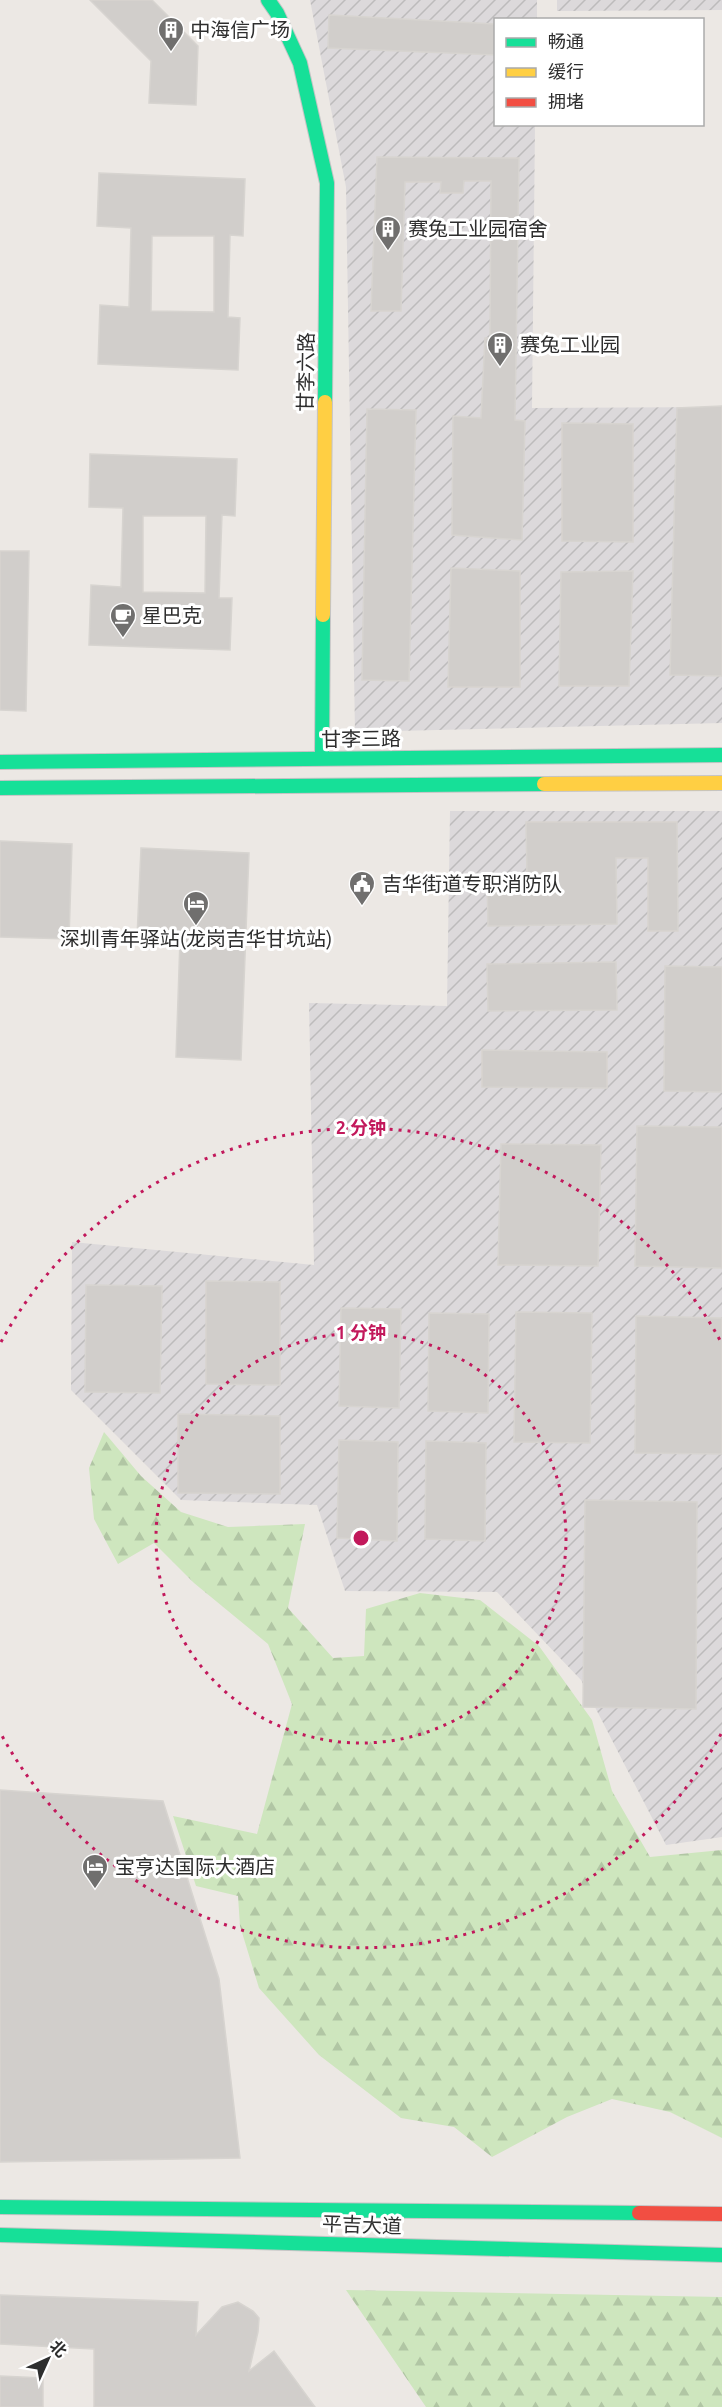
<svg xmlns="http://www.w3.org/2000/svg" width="722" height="2407" viewBox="0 0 722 2407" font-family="Ubuntu,'Noto Sans SC',sans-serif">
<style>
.industrial{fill:url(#industrial-furrows)}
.forest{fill:url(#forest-firs)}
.building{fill:#d1cecb;stroke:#d7d4d0;stroke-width:1.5;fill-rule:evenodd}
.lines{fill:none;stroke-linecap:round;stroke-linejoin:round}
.fast-casing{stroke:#c5c4c5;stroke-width:16}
.slow-casing{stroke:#c5c4c5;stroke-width:16}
.jam-casing{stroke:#c5c4c5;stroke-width:16}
.fast{stroke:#16e098;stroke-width:14}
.slow{stroke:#ffcf43;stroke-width:14}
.jam{stroke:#f24e42;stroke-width:14}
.ring{fill:none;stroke:#c2185b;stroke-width:3;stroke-dasharray:3 6}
.labels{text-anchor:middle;stroke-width:6;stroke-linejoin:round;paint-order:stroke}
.poi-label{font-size:20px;fill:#2e2e2e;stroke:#fff;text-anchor:start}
.street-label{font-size:20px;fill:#2e2e2e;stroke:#fff}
.centre{fill:#c2185b;stroke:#fff;stroke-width:3}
.ring-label{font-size:18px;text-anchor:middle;font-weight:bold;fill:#c2185b;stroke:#fff;stroke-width:6;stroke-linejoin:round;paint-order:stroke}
</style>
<defs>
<pattern id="industrial-furrows" width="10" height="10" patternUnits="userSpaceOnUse" patternTransform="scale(1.5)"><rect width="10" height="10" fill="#dcd9db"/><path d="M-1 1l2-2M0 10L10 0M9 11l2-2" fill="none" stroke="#bdbbbc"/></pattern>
<pattern id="forest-firs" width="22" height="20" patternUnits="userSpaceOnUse" patternTransform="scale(1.5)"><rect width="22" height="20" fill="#cee6be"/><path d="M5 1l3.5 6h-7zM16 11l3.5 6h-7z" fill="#b1c6a4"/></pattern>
</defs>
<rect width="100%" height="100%" fill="#ece8e4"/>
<path class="industrial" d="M310,0H537V19L496,20V124L535,125L532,408L722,407V723L355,732L346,187Z
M557,0H722V10L557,11Z
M450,811H722V1837L666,1845L581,1680L497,1592L345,1591L317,1505L181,1500L71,1390L72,1242L314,1265L309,1003L447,1006Z"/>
<path class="forest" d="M104,1432L141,1476L181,1512L228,1527L305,1524L288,1608L333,1658L364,1656L366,1609L420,1593L480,1600L539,1646L592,1720L612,1791L650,1857L722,1850V2138L670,2112L612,2099L567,2117L492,2157L454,2127L401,2118L319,2055L259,1988L240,1926L238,1896L196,1886L173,1816L257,1834L292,1704L268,1644L194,1583L154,1543L118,1564L94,1519L89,1468Z
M346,2290L722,2297V2407H426Z"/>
<path class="building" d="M90,0H152L198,46L196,105L149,103L151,61Z
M329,15L495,24V55L328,48Z
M377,157L519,158L515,420L525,421L522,540L452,535L453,416L481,418L485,338H490L491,181H464L463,193H440L441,182H405L401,311H371Z
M99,173L245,179L243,236L230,235L228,317L240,318L238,370L98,364L100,305L129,307L131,228L97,226ZM152,236H214V312L151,311Z
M722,406V676L670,675L677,408Z
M367,409L416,410L409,681L362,680Z
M562,423L633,424V542L562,541Z
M90,454L237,459L235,516L222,515L219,598H232L230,650L89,645L91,585L121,587L123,508L89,507ZM143,516H206L205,593L143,592Z
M0,551H29L26,711L0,710Z
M451,568L520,571V687H448Z
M633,571L629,686H559L561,572Z
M526,822H677L678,931H648V858H616L617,924L488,926L487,878L527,877Z
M0,841L72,844L69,939L0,937Z
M141,848L249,853L241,1060L176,1057L180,940L137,938Z
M616,962L617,1010L488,1011L487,964Z
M665,966L722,967V1092L664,1091Z
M482,1050L607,1052V1088L482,1087Z
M637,1126L722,1127V1268L635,1266Z
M501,1144L601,1145L598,1266L498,1265Z
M206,1281L280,1282V1385L206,1384Z
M86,1285L162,1286L160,1393L85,1392Z
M341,1308L401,1309L399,1408L339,1406Z
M516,1312L592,1313L590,1443L514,1442Z
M429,1313L489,1314L488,1413L428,1411Z
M636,1316L722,1318V1454L635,1453Z
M178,1414L280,1416V1494L178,1493Z
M339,1440L398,1442L397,1541L337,1538Z
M426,1441L486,1443L485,1541L425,1539Z
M585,1500L697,1502L696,1709L583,1707Z
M0,1790L163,1801L219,1979L240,2158L0,2162Z
M0,2295L198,2302L196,2335L222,2307L238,2302L253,2311L259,2318L258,2332L249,2371L274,2351L315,2407H94V2349L0,2344Z
M0,2376L43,2378V2407H0Z"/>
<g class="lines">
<defs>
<path id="fast" d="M268,0L277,13L300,63L327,183L325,402
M322,755L323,615
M0,762L722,755
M0,788L544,784
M0,2207L639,2213
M0,2235L722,2255"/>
<path id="slow" d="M323,615L325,402
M544,784L722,783"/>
<path id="jam" d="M639,2213L722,2214"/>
</defs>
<use href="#fast" class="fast-casing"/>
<use href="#slow" class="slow-casing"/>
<use href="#jam" class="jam-casing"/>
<use href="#fast" class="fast"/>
<use href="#slow" class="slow"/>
<use href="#jam" class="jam"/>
</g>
<g class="ring">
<circle cx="361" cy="1538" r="205"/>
<path d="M721 1734A410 410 0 0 1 1 1734M1 1342A410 410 0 0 1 721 1342"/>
</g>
<defs>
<symbol id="building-pin" viewBox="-11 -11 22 30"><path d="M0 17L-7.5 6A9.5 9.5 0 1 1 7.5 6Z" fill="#706f6e" stroke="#fff"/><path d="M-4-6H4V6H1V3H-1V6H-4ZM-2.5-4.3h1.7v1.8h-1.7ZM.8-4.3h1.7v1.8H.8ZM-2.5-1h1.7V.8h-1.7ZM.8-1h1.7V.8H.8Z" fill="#fff"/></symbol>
<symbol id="cafe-pin" viewBox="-11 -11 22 30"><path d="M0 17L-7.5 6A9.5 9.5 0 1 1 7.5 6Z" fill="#706f6e" stroke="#fff"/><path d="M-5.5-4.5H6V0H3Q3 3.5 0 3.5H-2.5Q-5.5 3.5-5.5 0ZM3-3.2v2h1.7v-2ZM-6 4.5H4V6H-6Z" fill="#fff"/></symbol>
<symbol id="civic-pin" viewBox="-11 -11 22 30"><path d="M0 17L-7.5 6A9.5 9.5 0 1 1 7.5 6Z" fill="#706f6e" stroke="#fff"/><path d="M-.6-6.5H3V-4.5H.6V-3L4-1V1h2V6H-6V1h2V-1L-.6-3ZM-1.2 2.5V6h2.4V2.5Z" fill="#fff"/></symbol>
<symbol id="hotel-pin" viewBox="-11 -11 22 30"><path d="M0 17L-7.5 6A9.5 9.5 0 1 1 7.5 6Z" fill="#706f6e" stroke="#fff"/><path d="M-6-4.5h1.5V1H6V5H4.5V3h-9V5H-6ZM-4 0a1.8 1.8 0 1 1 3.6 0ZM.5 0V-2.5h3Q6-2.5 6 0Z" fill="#fff"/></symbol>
</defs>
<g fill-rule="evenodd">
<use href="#building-pin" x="156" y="15" width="30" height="40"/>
<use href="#building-pin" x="373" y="214" width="30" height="40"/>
<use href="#building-pin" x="485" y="330" width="30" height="40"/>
<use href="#cafe-pin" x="108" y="601" width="30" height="40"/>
<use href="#civic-pin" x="347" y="869" width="30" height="40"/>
<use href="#hotel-pin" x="181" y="889" width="30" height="40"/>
<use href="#hotel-pin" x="80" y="1852" width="30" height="40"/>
</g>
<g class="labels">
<g class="poi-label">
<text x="190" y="37">中海信广场</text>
<text x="408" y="236">赛兔工业园宿舍</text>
<text x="520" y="352">赛兔工业园</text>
<text x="142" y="623">星巴克</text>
<text x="382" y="891">吉华街道专职消防队</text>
<text x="196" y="946" text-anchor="middle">深圳青年驿站(龙岗吉华甘坑站)</text>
<text x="115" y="1874">宝亨达国际大酒店</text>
</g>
<g class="street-label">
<text transform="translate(306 372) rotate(-89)" y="7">甘李六路</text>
<text transform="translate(361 739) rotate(-1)" y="7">甘李三路</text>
<text transform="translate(362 2225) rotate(2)" y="7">平吉大道</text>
</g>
</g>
<circle cx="361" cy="1538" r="9" class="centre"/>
<g class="ring-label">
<text x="361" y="1134">2 分钟</text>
<text x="361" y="1339">1 分钟</text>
</g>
<rect x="494" y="18" width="210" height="108" fill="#ffffff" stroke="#ababab" stroke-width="1.5"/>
<rect x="506" y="38" width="30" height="9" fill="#16e098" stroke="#ababab" stroke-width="1.5"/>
<text x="548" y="48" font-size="18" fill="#2e2e2e">畅通</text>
<rect x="506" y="68" width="30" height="9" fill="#ffcf43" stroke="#ababab" stroke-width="1.5"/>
<text x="548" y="78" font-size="18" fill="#2e2e2e">缓行</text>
<rect x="506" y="98" width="30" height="9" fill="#f24e42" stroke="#ababab" stroke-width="1.5"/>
<text x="548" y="108" font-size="18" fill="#2e2e2e">拥堵</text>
<g transform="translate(48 2359) rotate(45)" stroke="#ffffff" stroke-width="4.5" paint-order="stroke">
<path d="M0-4.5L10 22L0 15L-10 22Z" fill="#2e2e2e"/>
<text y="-9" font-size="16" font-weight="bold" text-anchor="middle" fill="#2e2e2e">北</text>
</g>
</svg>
